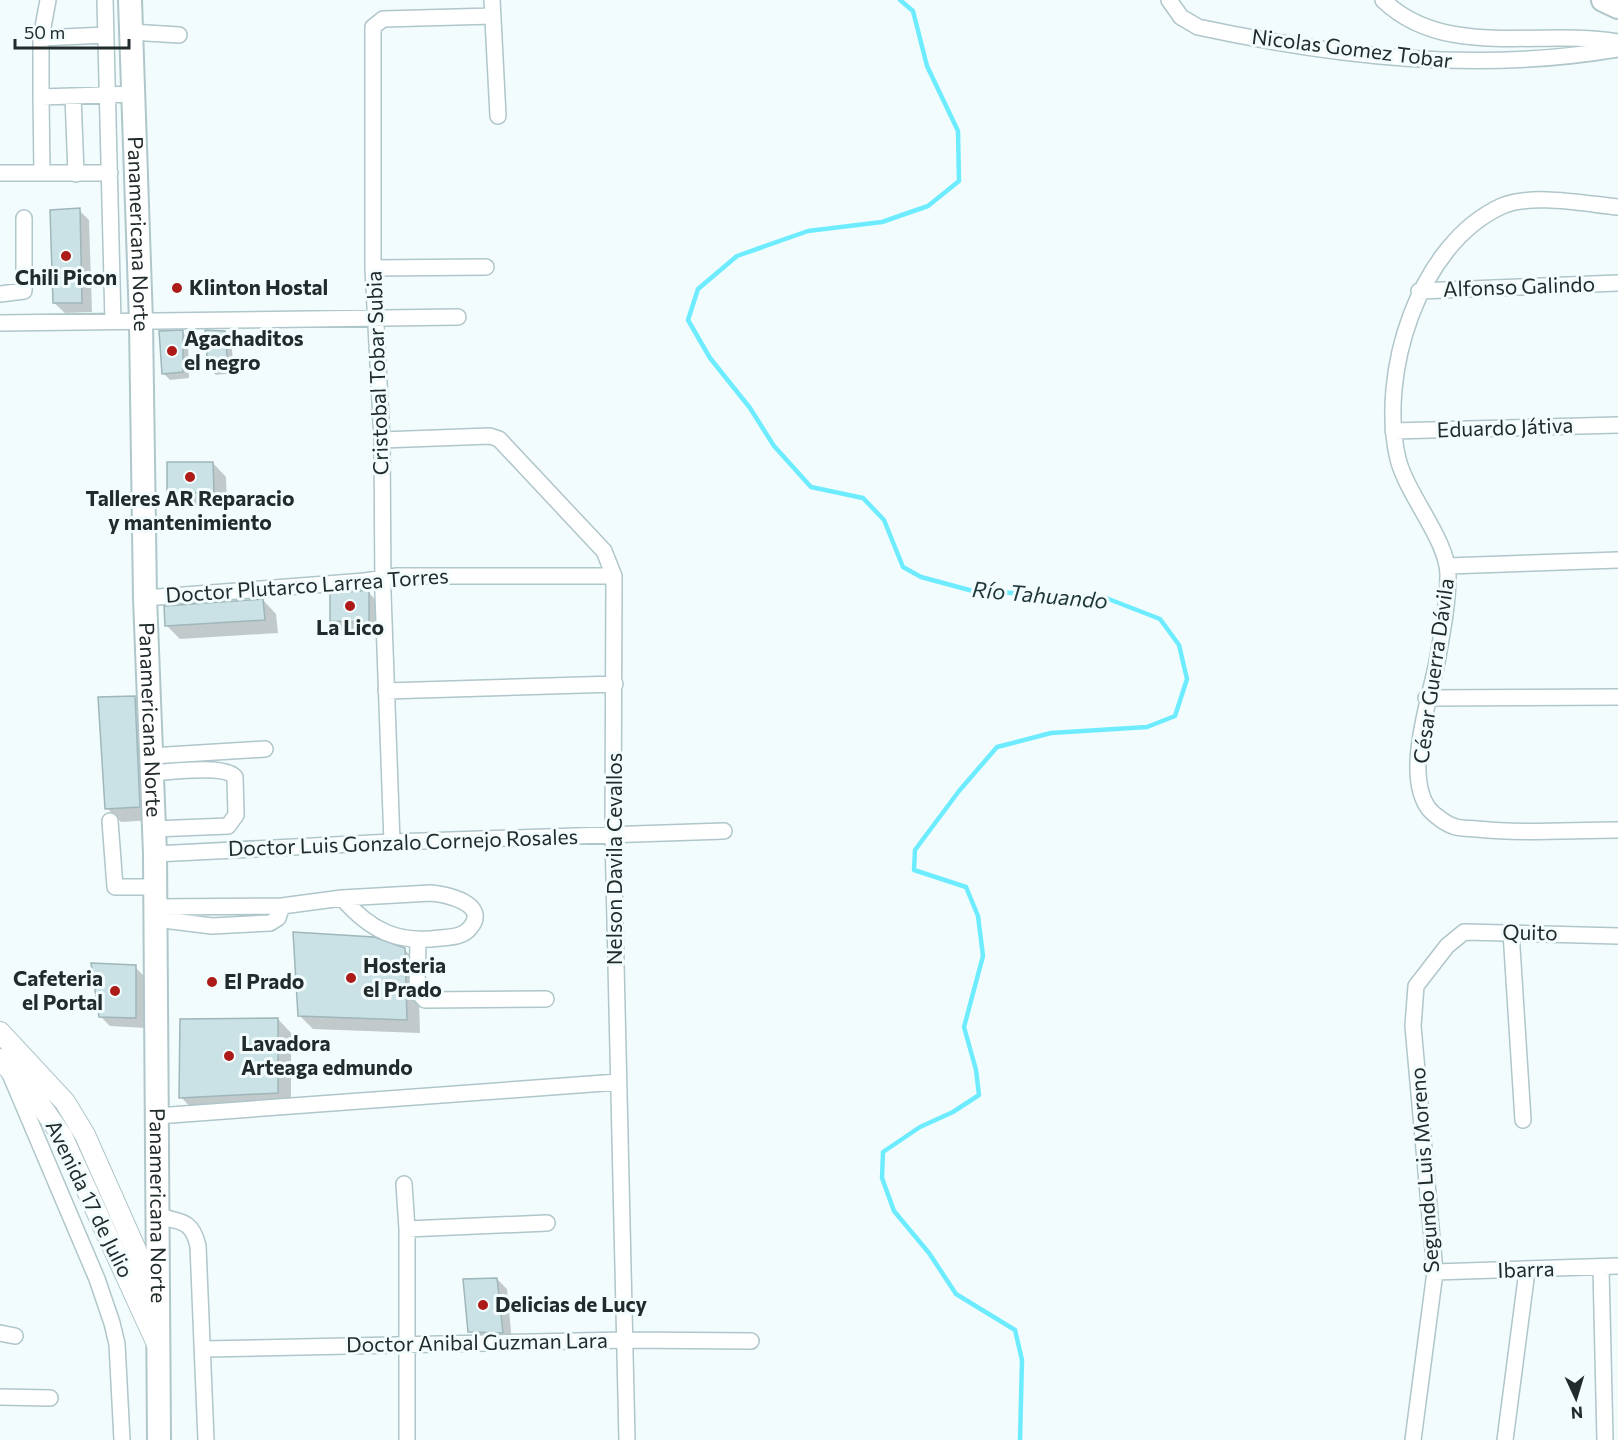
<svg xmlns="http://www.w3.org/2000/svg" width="1618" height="1440" viewBox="0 0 1618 1440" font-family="Commissioner,sans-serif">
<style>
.shadow{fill:#0003}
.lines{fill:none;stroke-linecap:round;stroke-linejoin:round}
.stream{stroke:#6eecff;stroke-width:4.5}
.building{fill:#cae2e6;stroke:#9fb6ba;stroke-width:1.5}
.minor-casing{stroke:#afc6ca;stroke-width:18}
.major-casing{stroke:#afc6ca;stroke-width:22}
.highway-casing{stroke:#afc6ca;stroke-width:26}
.minor{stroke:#fff;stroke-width:15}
.major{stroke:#fff;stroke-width:20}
.highway{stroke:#fff;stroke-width:22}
.poi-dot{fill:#ad1b18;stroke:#f2fcfd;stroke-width:2}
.labels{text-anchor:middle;stroke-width:6;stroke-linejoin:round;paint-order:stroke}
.street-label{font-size:21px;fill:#222b2c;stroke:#f2fcfd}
.poi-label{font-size:21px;font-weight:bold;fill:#222b2c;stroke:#f2fcfd;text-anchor:start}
.water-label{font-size:22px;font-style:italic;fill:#21383b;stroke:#f2fcfd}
</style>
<rect width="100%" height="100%" fill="#f2fcfd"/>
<path class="shadow" d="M79,210L89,220L92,312L65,313L54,303Z
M182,332L188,338L189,378L170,380L164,374Z
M224,333L231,339L234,373L216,375L209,369Z
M213,463L226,477L227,506L182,505L169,491Z
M368,592L378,602L379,632L342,630L332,620Z
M263,600L276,614L278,633L180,639L167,626Z
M135,698L148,711L153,820L121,822L107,808Z
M404,949L418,963L420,1033L313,1029L299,1015Z
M135,967L145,977L146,1028L110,1026L100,1016Z
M278,1019L291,1033V1106L194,1111L181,1097Z
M497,1279L507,1289L512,1342L480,1341L470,1331Z"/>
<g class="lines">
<path class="stream" d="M900,0L913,11L927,66L958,131L959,181L928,206L882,222L808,231L737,256L698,289L688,320L710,358L750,408L774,446L811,487L863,498L884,520L903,567L921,577L973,591L1106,598L1160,619L1179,645L1187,679L1175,716L1147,727L1051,733L997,747L959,791L915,850L914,870L966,887L978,916L983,956L964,1027L976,1070L979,1095L953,1112L920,1127L883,1152L882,1178L894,1211L929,1253L956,1294L1015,1330L1022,1360L1020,1440"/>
</g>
<path class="building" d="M80,208L82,303H53L50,210Z
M183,330V372L162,374L159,331Z
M205,330L225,331L228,367L208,370Z
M167,462H213L214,493L167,492Z
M369,590V622L330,621V594Z
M263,599L265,620L165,626L164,606Z
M135,696L140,807L105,809L98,697Z
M293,932L374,937L405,948L407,1020L298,1016Z
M91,963L136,965V1018L99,1017Z
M278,1018V1093L179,1098L180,1019Z
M497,1278L503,1333L468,1332L463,1279Z"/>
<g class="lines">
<defs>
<path id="minor" d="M48,0L41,38V97L134,94
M105,0L113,322
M492,0L498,116
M1169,0L1181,17L1198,27C1337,57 1477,73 1618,49
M1383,0C1445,60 1540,28 1618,42
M131,32L179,35
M41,38L106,35
M73,96L76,174
M41,97L42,173
M0,173H110
M1618,207C1586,204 1532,193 1502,206C1418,244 1378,375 1398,459C1407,495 1448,541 1448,575C1448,604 1442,633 1437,662C1430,699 1403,775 1429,809C1433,814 1446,824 1453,826C1459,829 1470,828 1477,829C1523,834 1571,830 1618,830
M373,268L486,267
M1419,291L1618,283
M0,294L24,291V218
M0,323L458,317
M1393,431L1618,425
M382,440L490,436L499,439L604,551L614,576L613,834L627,1440
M1448,566L1618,560
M145,598L365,581L397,576H614
M386,691L615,684
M1426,698L1618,697
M151,756L265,749
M151,773C169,772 224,764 235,777L236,815L228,826L154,829
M110,821L115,887H154
M392,842L383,594L382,440L373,268V27L383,19L493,16
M155,854L392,842L724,831
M154,907L282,906L342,898L431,893C446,894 490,904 470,928C463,937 451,937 440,938C397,944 370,930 342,898
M155,919L212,926L270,923L278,918L282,906
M1511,932L1523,1120
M418,941L417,991L425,1000L546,999
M10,1074L97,1279L112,1323L117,1344L122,1440
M157,1116L618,1082
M404,1184L407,1229L547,1223
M158,1216C181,1222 192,1220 198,1246L206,1440
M407,1229V1440
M1601,1268L1605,1440
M1435,1272L1618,1266
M0,1333L15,1336
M204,1349L625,1340L751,1341
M0,1397L50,1398
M1413,1440L1435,1272L1413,1026L1416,986L1447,946L1464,932L1618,936
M1505,1440L1527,1271"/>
<path id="major" d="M0,1032L65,1102L85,1135L157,1297
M0,1059L37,1100L62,1136L157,1344"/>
<g id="highway">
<path id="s1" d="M130,0L141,322L145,598L155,854L159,1440"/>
<path d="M1603,0L1618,7"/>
</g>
</defs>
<use href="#minor" class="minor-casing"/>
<use href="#major" class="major-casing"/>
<use href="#highway" class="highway-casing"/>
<use href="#minor" class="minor"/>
<use href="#major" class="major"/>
<use href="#highway" class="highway"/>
</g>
<g class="poi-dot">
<circle cx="66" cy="256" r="6"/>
<circle cx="177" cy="288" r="6"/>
<circle cx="172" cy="351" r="6"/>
<circle cx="190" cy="477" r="6"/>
<circle cx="350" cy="606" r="6"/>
<circle cx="351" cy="978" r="6"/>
<circle cx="212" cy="982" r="6"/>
<circle cx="115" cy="991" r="6"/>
<circle cx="229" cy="1056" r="6"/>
<circle cx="483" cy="1305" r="6"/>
</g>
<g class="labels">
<g class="street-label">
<text transform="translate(1352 49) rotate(7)" y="7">Nicolas Gomez Tobar</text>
<text dy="7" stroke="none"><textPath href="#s1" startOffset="234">Panamericana Norte</textPath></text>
<text transform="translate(1519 287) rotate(-2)" y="7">Alfonso Galindo</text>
<text transform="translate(378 373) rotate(-92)" y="7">Cristobal Tobar Subia</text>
<text transform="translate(1505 428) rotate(-2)" y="7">Eduardo Játiva</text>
<text transform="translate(307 586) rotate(-4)" y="7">Doctor Plutarco Larrea Torres</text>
<text transform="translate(1434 671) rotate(-82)" y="7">César Guerra Dávila</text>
<text dy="7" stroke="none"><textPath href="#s1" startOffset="720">Panamericana Norte</textPath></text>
<text transform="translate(403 843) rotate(-2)" y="7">Doctor Luis Gonzalo Cornejo Rosales</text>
<text transform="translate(615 859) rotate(-90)" y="7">Nelson Davila Cevallos</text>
<text transform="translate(1530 933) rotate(1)" y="7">Quito</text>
<text transform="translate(1425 1170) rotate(-94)" y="7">Segundo Luis Moreno</text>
<text transform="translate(89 1199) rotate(64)" y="7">Avenida 17 de Julio</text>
<text dy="7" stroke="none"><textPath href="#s1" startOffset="1206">Panamericana Norte</textPath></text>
<text transform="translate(1526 1270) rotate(-2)" y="7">Ibarra</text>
<text transform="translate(477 1343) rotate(-1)" y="7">Doctor Anibal Guzman Lara</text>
</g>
<g class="poi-label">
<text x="66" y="285" text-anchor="middle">Chili Picon</text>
<text x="189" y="295">Klinton Hostal</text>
<text x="184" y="346">Agachaditos<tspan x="184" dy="24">el negro</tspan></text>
<text x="190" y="506" text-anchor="middle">Talleres AR Reparacio<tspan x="190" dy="24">y mantenimiento</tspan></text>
<text x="350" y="635" text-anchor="middle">La Lico</text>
<text x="363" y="973">Hosteria<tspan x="363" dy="24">el Prado</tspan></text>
<text x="103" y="986" text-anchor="end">Cafeteria<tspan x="103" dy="24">el Portal</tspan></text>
<text x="224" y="989">El Prado</text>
<text x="241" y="1051">Lavadora<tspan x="241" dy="24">Arteaga edmundo</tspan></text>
<text x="495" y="1312">Delicias de Lucy</text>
</g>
<g class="water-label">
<text transform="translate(1040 595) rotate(5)" y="8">Río Tahuando</text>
</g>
</g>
<g transform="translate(1576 1398) rotate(176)" stroke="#f2fcfd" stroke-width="4.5" paint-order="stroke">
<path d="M0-4.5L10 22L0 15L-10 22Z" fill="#222b2c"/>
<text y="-9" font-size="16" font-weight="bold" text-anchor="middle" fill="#222b2c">N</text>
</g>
<path d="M15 39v9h114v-9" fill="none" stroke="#222b2c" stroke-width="3"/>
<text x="24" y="39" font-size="18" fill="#222b2c" stroke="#f2fcfd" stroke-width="4.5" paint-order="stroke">50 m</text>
</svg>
